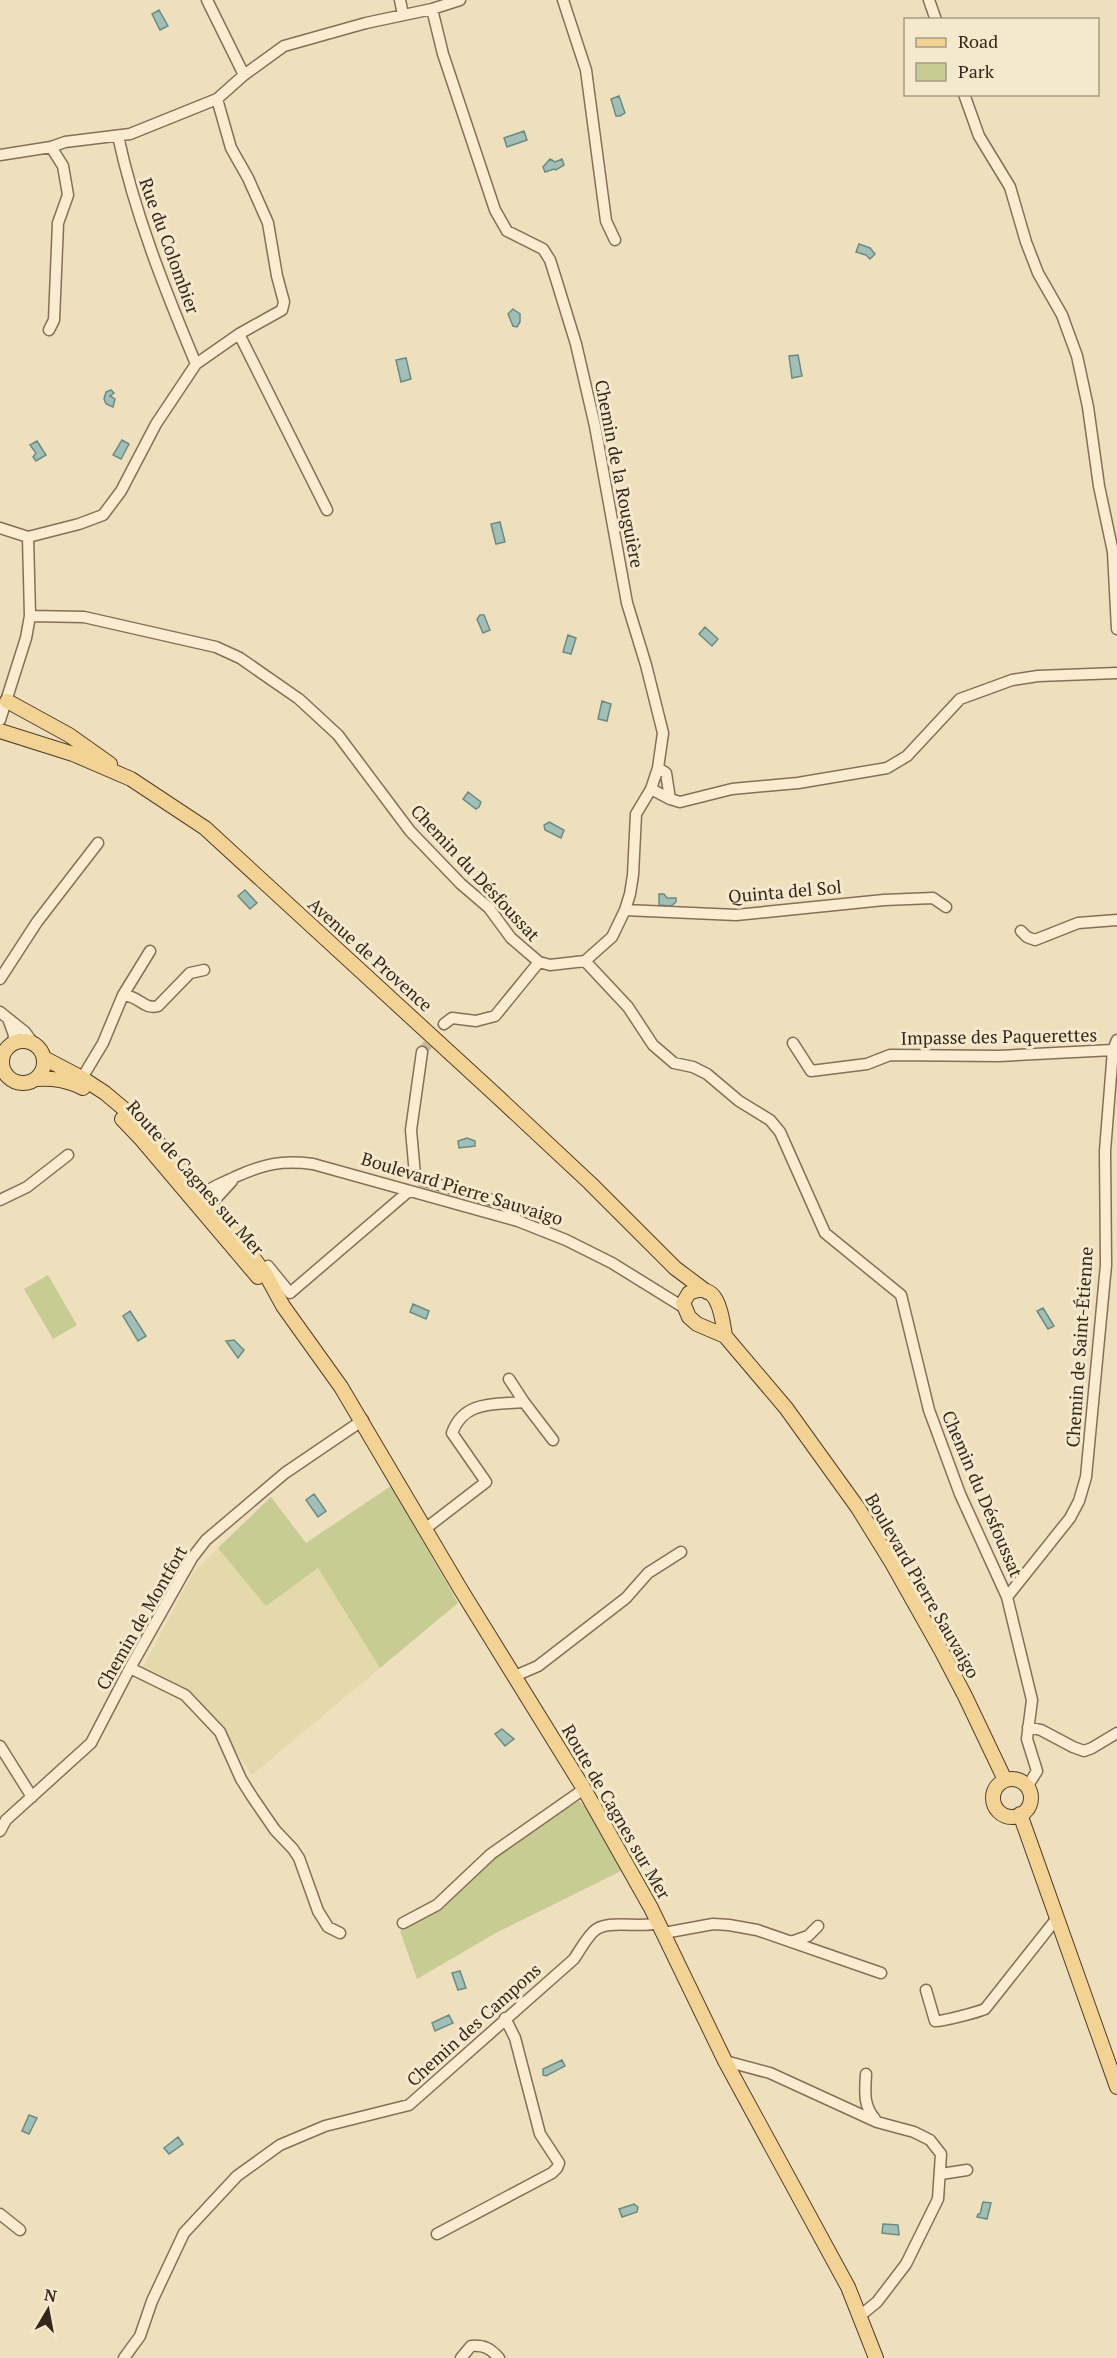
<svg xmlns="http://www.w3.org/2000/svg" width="1117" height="2358" viewBox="0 0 1117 2358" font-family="'PT Serif',serif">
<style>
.farmland{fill:#e4d9ab}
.green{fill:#c6cc92}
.water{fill:#a1bfb6;stroke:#698d83;stroke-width:1.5}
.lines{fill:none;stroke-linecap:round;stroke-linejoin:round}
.minor-tunnel{stroke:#c9ba9d;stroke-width:10;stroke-dasharray:10 5;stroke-linecap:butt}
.minor-casing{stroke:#866f56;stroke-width:13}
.major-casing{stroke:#533d2b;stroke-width:16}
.minor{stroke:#f9ecd0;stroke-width:10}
.major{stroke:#f3d394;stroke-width:14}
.labels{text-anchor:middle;stroke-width:6;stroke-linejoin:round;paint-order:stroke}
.street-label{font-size:18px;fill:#35271b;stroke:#f5e9cd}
</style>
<rect width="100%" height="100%" fill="#eedfbd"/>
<path class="farmland" d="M218,1548L266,1606L318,1568L380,1668L252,1775L213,1717L142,1669L193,1573Z"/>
<path class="green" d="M48,1275L77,1325L53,1339L24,1289Z
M391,1486L458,1603L380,1668L318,1568L266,1606L218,1548L271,1497L306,1543Z
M579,1801L586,1807L623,1870L494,1934L417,1979L400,1931L440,1908L481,1868L526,1833Z"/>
<path class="water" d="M159,10L168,26L160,30L152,14Z
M619,96L625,113L620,116H616L611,99Z
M524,131L527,140L507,147L504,138Z
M550,159L555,162L562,159L564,165L556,170L554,169L545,172L543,167Z
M859,244L870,248L875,254L870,259L866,255L856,252Z
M513,309L520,314V322L517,327L513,326L508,314Z
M798,355L802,376L792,378L789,356Z
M406,358L411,379L401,382L396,360Z
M111,390L114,393L110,396L115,399L113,407L106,404L104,399L106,392Z
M122,440L129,444L121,459L113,455Z
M37,441L46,455L36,461L33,457L36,453L30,445Z
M500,522L505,542L496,544L491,524Z
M480,615H484L490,630L483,633L477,619Z
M705,627L718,639L712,646L699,634Z
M568,635L576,638L571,654L563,652Z
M602,701L611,704L607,721L598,719Z
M468,792L481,802L479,807L476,809L463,799Z
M549,822L564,830L561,838L545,830L544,825Z
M245,890L257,903L250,909L238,896Z
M659,894H664L667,898H676V902L671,906L659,905Z
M467,1138L475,1141V1146L459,1148L458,1141Z
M413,1304L429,1311L426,1319L410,1312Z
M1043,1308L1054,1326L1048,1329L1037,1311Z
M130,1311L146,1336L138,1341L123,1316Z
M234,1340L244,1350L238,1358L226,1341Z
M314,1494L326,1511L318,1517L306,1500Z
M502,1729L514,1739L505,1746L495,1734Z
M460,1971L466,1988L458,1990L452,1973Z
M449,2015L453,2023L435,2031L432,2023Z
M562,2060L565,2066L546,2076L543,2075V2069Z
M29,2115L37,2118L29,2134L22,2131Z
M178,2137L183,2144L169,2154L164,2148Z
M983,2202L991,2203L987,2219L977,2217L978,2214H980Z
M634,2204L638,2207L637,2212L622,2217L619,2209Z
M883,2224L898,2225L899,2235L882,2233Z"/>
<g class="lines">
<path class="minor-tunnel" d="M422,1052L444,1024"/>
<defs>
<path id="minor" d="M207,0L244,75
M400,0L403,15
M563,0L586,70L606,221L615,240
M929,0L936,20
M432,9L443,54L495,210L507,231L543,249L550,260L556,279L576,344L595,426L627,603L646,665L663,733L658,768L651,789L636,814L633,875L630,894L625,910L612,937L585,961
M964,94L979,136L1010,187L1026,242L1038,273L1062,315L1077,356L1088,407L1099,486L1113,552L1117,629
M118,136C135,215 165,290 196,364
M0,155L51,147L65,142L130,134L217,99L244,75L284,46L366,23L432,9L460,0
M49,330L54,320L58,223L68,195L63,166L51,147
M239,334L327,510
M0,528L28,537
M28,537L79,524L103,515L121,491L156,424L196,364L239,334L282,310L284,302L277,276L268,223L248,178L231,148L217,99
M30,616L84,617L216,647L240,658L299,699L338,735L410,831L461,884L489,908L511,938L539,962L550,965L585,961L628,1007L653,1045L674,1063L693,1067L707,1074L739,1101L770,1120L780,1132L825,1233L901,1295L929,1410L960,1494L1007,1597L1032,1700L1027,1739L1037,1771L1027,1787
M0,720L26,638L30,616L28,537
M651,789L670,799L666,773L658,768
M670,799L680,802L732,789L798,783L887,768L907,756L960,699L1012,680L1038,676L1117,673
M625,910L736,915L884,900L933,898L946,907
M1021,931L1027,937L1035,940L1078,923L1117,920
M0,979L37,922L98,843
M123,995C140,996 143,1010 158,1006L190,973L204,970
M0,1012L25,1032L33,1043
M9,1021L14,1035L13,1043
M444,1024L452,1018L476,1021L495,1016L539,962
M793,1043L811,1071L867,1064L890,1055L999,1056L1113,1050
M422,1052L411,1130L415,1175L422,1180L503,1203L518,1221
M0,1070L2,1069
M82,1078L103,1043L123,995L150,951
M202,1195C212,1186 223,1183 235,1177C264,1164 281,1160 313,1164L518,1221L566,1240L612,1263L683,1307
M0,1200L27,1187L68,1155
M204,1203L211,1204L232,1181
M258,1273L268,1266L290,1293L409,1191
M509,1379L524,1402
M425,1529L486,1482L452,1433C464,1400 494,1405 524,1402L553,1440
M1007,1597L1070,1518L1079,1501L1086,1477L1106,1265L1105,1151L1113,1050L1117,1040
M130,1668L185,1695L220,1732L241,1779L253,1798L275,1830L293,1849L299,1858L318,1911L328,1927L340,1933
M515,1676L538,1666L626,1598L648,1573L681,1552
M1028,1727L1041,1730L1073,1747L1084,1751L1092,1748L1117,1733
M0,1746L32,1797
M0,1831L6,1820L91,1743L130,1668L192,1558L206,1540L285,1473L363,1420
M403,1923L437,1905L491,1854L584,1789
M664,1933L713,1924L729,1925L757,1930L881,1973
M791,1942L808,1936L818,1926
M926,1990L935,2021C941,2022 978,2012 985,2009L1057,1918
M725,2061L770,2073L877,2122L914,2132L930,2140L941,2154L938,2199L906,2264L877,2302L861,2315
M866,2074C865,2092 863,2105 875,2119
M941,2174L967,2170
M0,2214L20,2230
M437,2234L552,2173L557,2168L559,2163L540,2134L515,2038L505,2018
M124,2358L140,2336L152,2301L184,2233L237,2176L280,2145L325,2126L409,2105L574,1959C580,1950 586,1939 593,1932C606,1918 640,1929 658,1923
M461,2358L471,2346C484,2345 490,2348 499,2358"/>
<path id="major" d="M7,701L69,735L110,764
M0,731L73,754L131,779L205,828L498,1097L590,1183L675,1268L707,1292
M2 1062a21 21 0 1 1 42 0a21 21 0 1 1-42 0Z
M44,1058L82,1078L105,1093L124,1109L161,1146L241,1241L266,1275L283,1306L341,1387L461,1590L584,1789L651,1908L725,2061L848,2287L876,2358
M36,1079C54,1078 67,1080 83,1088
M122,1119L142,1140L258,1277
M725,1336C722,1317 719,1279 689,1293L683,1303L689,1317L697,1324L725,1336L786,1408L858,1508L892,1563L941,1650L965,1696L1005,1780
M993 1798a19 19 0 1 1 38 0a19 19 0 1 1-38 0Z
M1020,1814L1117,2087"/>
</defs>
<use href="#minor" class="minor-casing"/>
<use href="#major" class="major-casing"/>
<use href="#minor" class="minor"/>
<use href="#major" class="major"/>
</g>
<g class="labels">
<g class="street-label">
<text transform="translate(169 246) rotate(70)" y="6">Rue du Colombier</text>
<text transform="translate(619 474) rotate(79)" y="6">Chemin de la Rouguière</text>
<text transform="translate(475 873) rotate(47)" y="6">Chemin du Désfoussat</text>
<text transform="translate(785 892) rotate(-5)" y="6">Quinta del Sol</text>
<text transform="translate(370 955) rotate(42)" y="6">Avenue de Provence</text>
<text transform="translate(999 1037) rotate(-1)" y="6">Impasse des Paquerettes</text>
<text transform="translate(195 1178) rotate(49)" y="6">Route de Cagnes sur Mer</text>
<text transform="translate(462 1189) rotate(17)" y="6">Boulevard Pierre Sauvaigo</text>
<text transform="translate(1080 1347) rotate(-86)" y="6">Chemin de Saint-Étienne</text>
<text transform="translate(982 1494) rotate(67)" y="6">Chemin du Désfoussat</text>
<text transform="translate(922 1586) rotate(60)" y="6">Boulevard Pierre Sauvaigo</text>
<text transform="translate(142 1618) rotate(-60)" y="6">Chemin de Montfort</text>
<text transform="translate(616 1812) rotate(60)" y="6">Route de Cagnes sur Mer</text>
<text transform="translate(474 2025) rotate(-42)" y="6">Chemin des Campons</text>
</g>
</g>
<rect x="904" y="18" width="195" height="78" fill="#f5e9cd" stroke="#a89b86" stroke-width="1.5"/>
<rect x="916" y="38" width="30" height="9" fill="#f3d394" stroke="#a89b86" stroke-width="1.5"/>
<text x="958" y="48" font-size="18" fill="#35271b">Road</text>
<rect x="916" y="63" width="30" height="18" fill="#c6cc92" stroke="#a89b86" stroke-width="1.5"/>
<text x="958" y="78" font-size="18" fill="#35271b">Park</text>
<g transform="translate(48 2310) rotate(10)" stroke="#f5e9cd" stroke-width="4.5" paint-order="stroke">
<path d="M0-4.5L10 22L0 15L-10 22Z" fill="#35271b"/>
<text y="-9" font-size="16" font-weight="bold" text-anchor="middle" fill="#35271b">N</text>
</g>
</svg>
